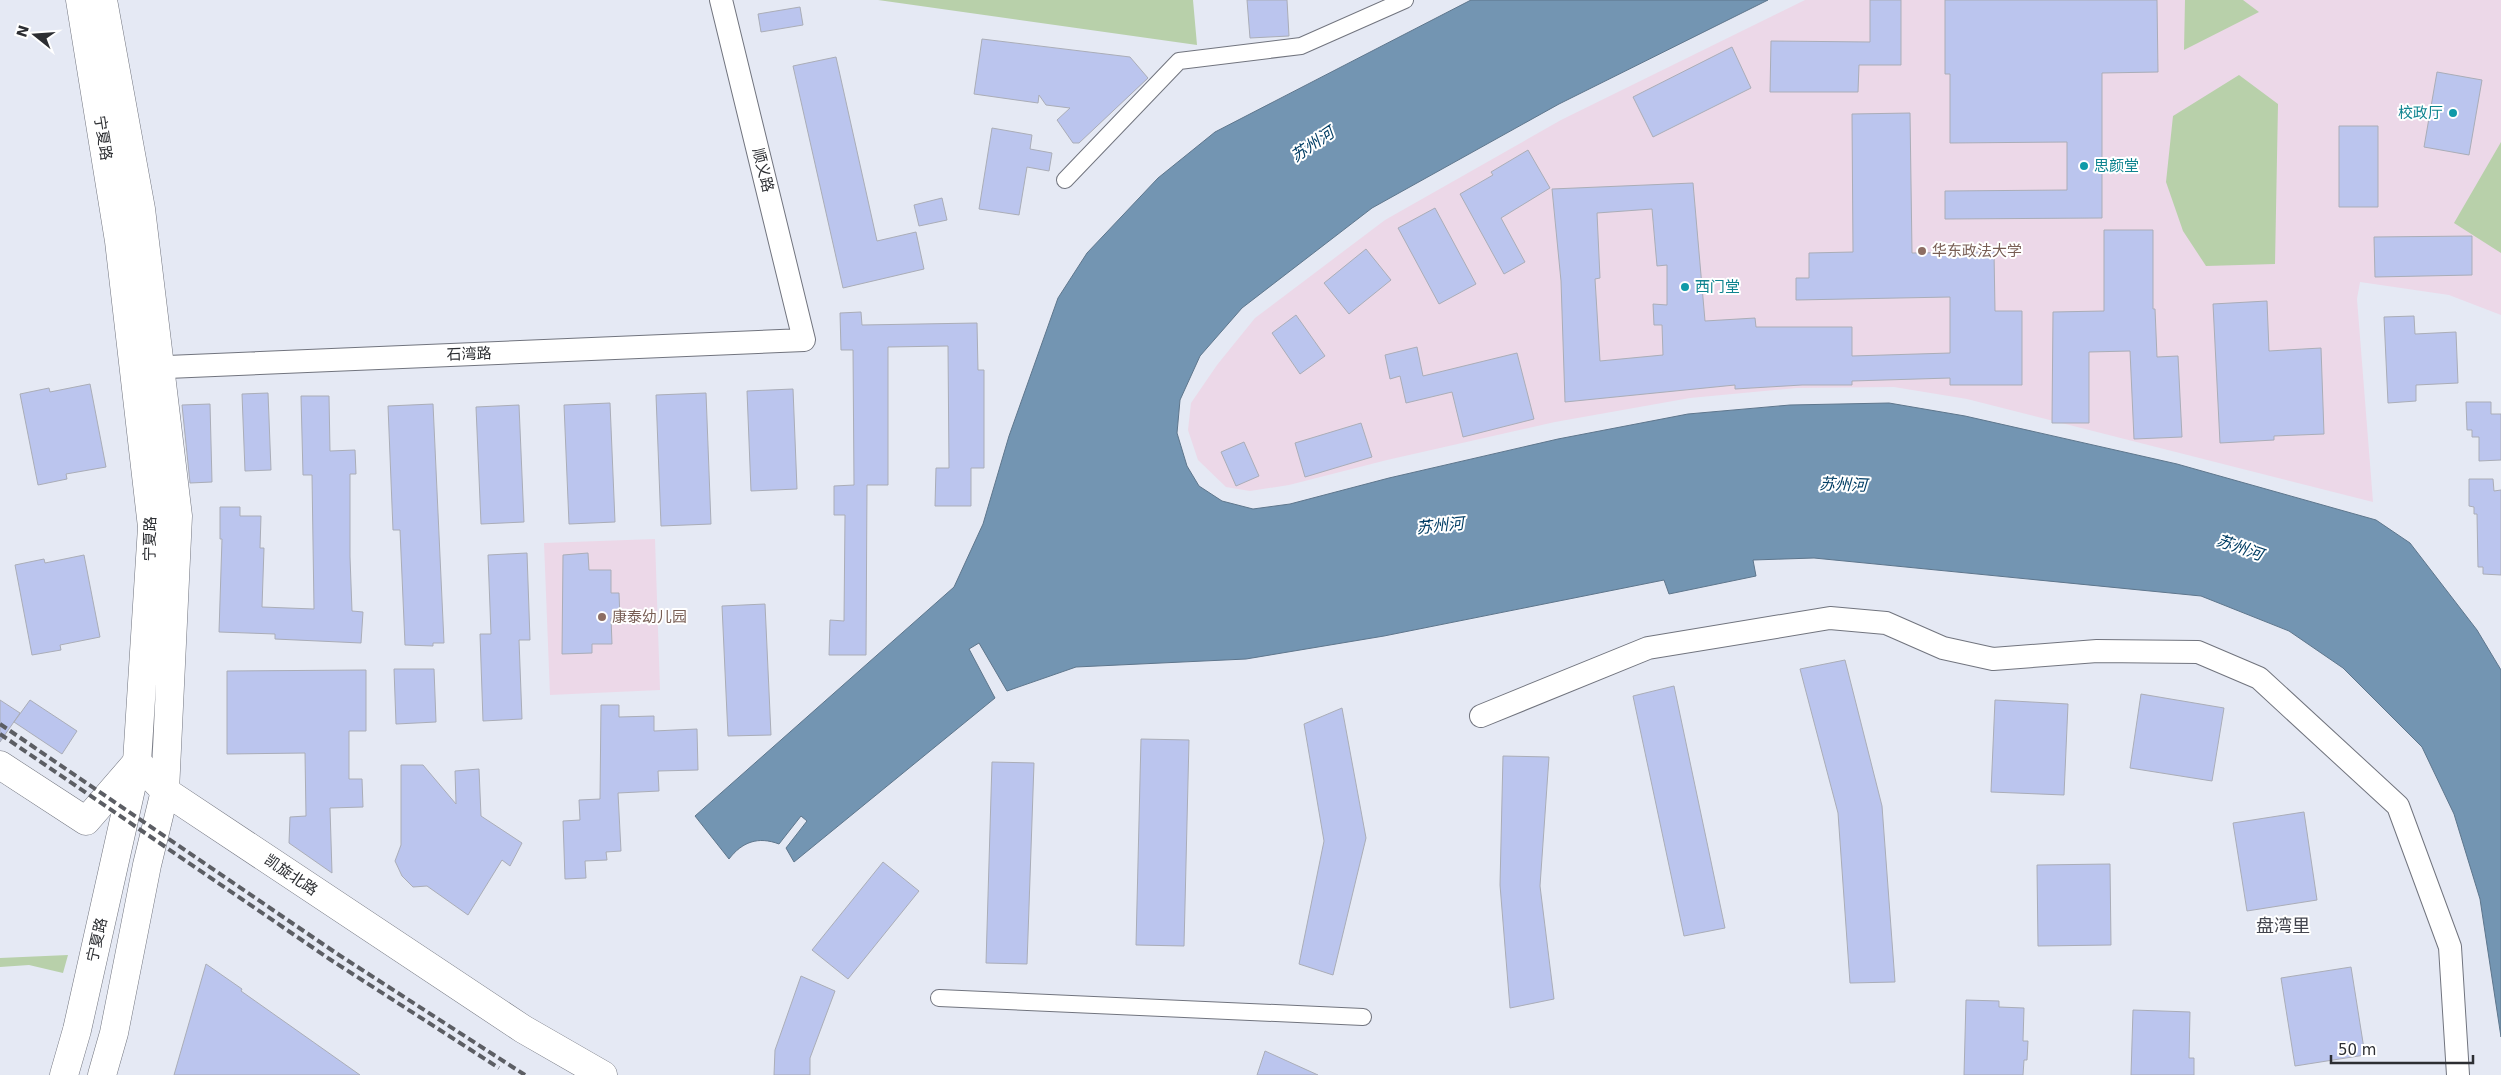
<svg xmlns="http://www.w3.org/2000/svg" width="2501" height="1075" viewBox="0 0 2501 1075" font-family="'DejaVu Sans','Noto Sans SC',sans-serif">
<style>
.education{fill:#ecd8e8}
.green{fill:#b8d0aa}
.water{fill:#7395b2;stroke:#5e768c}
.building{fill:#bbc5ee;stroke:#aaadb7;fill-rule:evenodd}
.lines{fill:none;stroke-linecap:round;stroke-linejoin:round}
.pedestrian-casing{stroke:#71747e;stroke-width:18}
.minor-casing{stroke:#71747e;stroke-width:24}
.tertiary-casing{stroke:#71747e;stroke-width:29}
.secondary-casing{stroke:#71747e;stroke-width:29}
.pedestrian{stroke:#fff;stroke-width:16}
.minor{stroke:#fff;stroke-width:22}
.tertiary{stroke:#fff;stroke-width:28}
.secondary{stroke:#fff;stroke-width:28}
.rail{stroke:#5c5e64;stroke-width:4;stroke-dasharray:8 4;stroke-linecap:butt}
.culture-dot{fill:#0f9aa8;stroke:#fff;stroke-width:2}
.education-dot{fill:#8d6e63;stroke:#fff;stroke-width:2}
.labels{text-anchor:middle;stroke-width:4;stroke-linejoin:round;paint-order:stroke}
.culture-label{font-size:15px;fill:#0d838f;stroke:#fff;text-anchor:start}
.street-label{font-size:15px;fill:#2c2e32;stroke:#fff}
.education-label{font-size:15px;fill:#785e54;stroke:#fff;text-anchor:start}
.water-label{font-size:16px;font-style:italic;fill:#003d64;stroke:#fff}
.quarter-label{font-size:18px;fill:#43454e;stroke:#fff}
</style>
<rect width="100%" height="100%" fill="#e5e9f4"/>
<path class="education" d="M1805,0H2501V315L2449,295L2360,282L2357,299L2373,502L1967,399L1894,387L1797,388L1690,398L1555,422L1387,460L1289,485L1250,491L1226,487L1198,460L1188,430L1191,403L1217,365L1255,318L1385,220L1561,120Z
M655,539L660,690L550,695L544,543Z"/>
<path class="green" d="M878,0H1193L1197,45Z
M2185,0H2243L2259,12L2184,50Z
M2239,75L2278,104L2275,264L2206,266L2183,231L2166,182L2173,116Z
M2501,142V253L2454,223Z
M68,955L63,973L29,965L0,967V958Z"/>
<path class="water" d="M1471,0H1768L1559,104L1372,208L1242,308L1200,356L1180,400L1177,433L1187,466L1199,486L1222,501L1253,509L1290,504L1389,478L1558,439L1688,414L1790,405L1889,403L1965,416L2177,464L2376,520L2410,543L2477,630L2501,670V1037L2480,899L2454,814L2422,747L2343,668L2289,631L2201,596L1814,558L1753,560L1756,576L1669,594L1664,580L1384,636L1246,659L1076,667L1007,691L979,643L969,649L995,698L794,862L786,848L807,821L801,816L779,844C758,836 742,842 729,859L695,816L954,587L983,524L1009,436L1058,298L1087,253L1158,178L1215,132Z"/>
<path class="building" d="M1247,0H1287L1289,36L1250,38Z
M1870,0H1901V65H1859L1858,92H1770L1771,41L1870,42Z
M1945,0H2157L2158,72L2102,73V218L1945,219V191L2067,190V142L1950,143V74H1945Z
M800,7L803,25L761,32L758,14Z
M982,39L1130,57L1148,78L1079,143H1073L1057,120L1070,108L1046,105L1039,95L1038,103L974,94Z
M1732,47L1751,88L1653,137L1633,97Z
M836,57L877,241L916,232L924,269L843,288L793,66Z
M2437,72L2482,80L2469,155L2424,147Z
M1910,113L1912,253L1994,252L1995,311H2022V385H1950V378L1852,381V385H1802L1735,389V385L1565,402L1561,281L1552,189L1693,183L1705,321L1755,318L1756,327H1852V356L1950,353V297L1796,300V278H1809V253L1853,252L1852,114ZM1652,209L1657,266L1667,265V305L1653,304L1654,325H1662L1663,355L1600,361L1595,279L1600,278L1597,213Z
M2339,126H2378V207H2339Z
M992,128L1032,135L1030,149L1052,153L1049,171L1027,167L1019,215L979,209Z
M1528,150L1550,188L1501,218L1525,262L1504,274L1460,194L1493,175L1491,172Z
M942,198L947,220L919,226L914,205Z
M1435,208L1476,284L1439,304L1398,228Z
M2104,230H2153V309H2155L2157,357L2178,356L2182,437L2134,439L2130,351L2089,352V423H2052L2053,312L2104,311Z
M2472,236V275L2375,277L2374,237Z
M1366,249L1391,280L1349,314L1324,283Z
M2267,301L2269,351L2321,348L2324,434L2274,436V440L2220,443L2213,304Z
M861,312L862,325L977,323L978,370H984V468H971V506H935L936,468H949L948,346L888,347V485H867L866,655H829L830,620L844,621L845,515H834V486L854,485L853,350H841L840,313Z
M1296,315L1325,356L1300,374L1272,333Z
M2414,316L2415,334L2456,332L2458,383L2416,385V401L2388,403L2384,317Z
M1417,347L1423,376L1517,353L1534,419L1463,437L1452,392L1406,403L1400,376L1390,379L1385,355Z
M90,384L106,467L66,474L67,479L38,485L20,394L49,388L50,392Z
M793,389L797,489L751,491L747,391Z
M268,393L271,470L245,471L242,394Z
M706,393L711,524L661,526L656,395Z
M301,396H329L330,451L355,450L356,474H350V557L352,611L363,612L361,643L275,639V634L219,632L222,539H220V507H240V516H261L260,548H264L262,607L314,609L312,475H303Z
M2466,402H2491V414H2501V460L2479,461V437H2472V430H2467Z
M610,403L615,522L569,524L564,405Z
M210,404L212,482L190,483L182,405Z
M433,404L444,643H433V646L405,645L400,530H393L388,406Z
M519,405L524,522L481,524L476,407Z
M1361,423L1372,457L1305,477L1295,443Z
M1244,442L1259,476L1236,486L1221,452Z
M2469,479H2493L2494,491L2501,490V575L2483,574V567H2478L2477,514H2474V507L2469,506Z
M527,553L530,640H519L522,719L483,721L480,634H491L488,555Z
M588,553L589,570H611V593H619L620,618H611L612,644H592V653L562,654L563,555Z
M84,555L100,637L60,645L61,650L32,655L15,565L44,559L45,563Z
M765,604L771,735L728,736L722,606Z
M1845,660L1882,806L1895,982L1850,983L1838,813L1800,669Z
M394,669H434L436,722L396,724Z
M366,670V731H349V779H362L363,807L330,808L332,873L289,843L290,817L306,816L305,753L227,754V671Z
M1674,686L1725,928L1684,936L1633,696Z
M2141,694L2224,708L2212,781L2130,768Z
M0,700L20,713L0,742Z
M30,700L77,731L62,754L14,722Z
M1995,700L2068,704L2064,795L1991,792Z
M601,705H619V717L654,716V731L697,729L698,770L658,771L659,791L618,793L621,851L606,852L607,860L585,861L586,878L565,879L563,821L580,820L579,800L600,799Z
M1342,708L1366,838L1333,975L1299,964L1324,841L1304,724Z
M1141,739L1189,740L1184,946L1136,945Z
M1503,756L1549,757L1540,886L1554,999L1510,1008L1500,885Z
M992,762L1034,763L1027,964L986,963Z
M401,765H423L456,804L455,771L479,769L481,816L522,843L510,866L502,860L468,915L427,886L413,887L402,876L395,861L401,845Z
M2304,812L2317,900L2247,911L2233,823Z
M883,862L919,891L848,979L812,950Z
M2110,864L2111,945L2038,946L2037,865Z
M206,964L242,989L241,991L360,1075H174Z
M2351,967L2365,1055L2295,1066L2281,978Z
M801,976L835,991L810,1058V1075H774L775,1050Z
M1966,1000L1999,1001V1007L2024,1008L2023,1041H2028L2027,1060H2024L2023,1075H1964Z
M2133,1010L2190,1012L2189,1058H2194V1075H2131Z
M1265,1051L1318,1075H1257Z"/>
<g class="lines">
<defs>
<path id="pedestrian" d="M1065,180L1179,61L1301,46L1405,0
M939,998L1363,1017"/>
<path id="minor" d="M144,368L804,340L721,0
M1481,716L1648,648L1830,618L1886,623L1943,648L1993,659L2097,651L2198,652L2259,678L2398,806L2450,947L2458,1075"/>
<path id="tertiary" d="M0,765L86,821L137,762L165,791L523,1029L603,1075"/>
<path id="secondary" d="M64,1075L77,1030L137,762L152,527L119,241L80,0
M102,1075L114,1033L147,865L165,791L178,516L141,209L103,0"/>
</defs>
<use href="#pedestrian" class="pedestrian-casing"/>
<use href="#minor" class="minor-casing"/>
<use href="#tertiary" class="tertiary-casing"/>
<use href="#secondary" class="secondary-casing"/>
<use href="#pedestrian" class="pedestrian"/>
<use href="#minor" class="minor"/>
<use href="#tertiary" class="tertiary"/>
<use href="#secondary" class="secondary"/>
<path class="rail" d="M0,724L336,953L525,1075
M0,734L331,960L499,1068"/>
</g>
<g class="culture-dot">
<circle cx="2453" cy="113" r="5"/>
<circle cx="2084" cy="166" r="5"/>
<circle cx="1685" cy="287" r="5"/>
</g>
<g class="education-dot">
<circle cx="1922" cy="251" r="5"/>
<circle cx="602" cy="617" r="5"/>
</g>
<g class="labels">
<g class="culture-label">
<text x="2443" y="118" text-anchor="end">校政厅</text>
<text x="2094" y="171">思颜堂</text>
<text x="1695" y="292">西门堂</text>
</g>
<g class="street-label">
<text transform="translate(103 138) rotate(81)" y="5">宁夏路</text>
<text transform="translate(763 170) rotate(76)" y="5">顺义路</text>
<text transform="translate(469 354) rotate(-2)" y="5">石湾路</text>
<text transform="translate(150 539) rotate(-89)" y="5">宁夏路</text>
<text transform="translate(291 875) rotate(34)" y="5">凯旋北路</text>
<text transform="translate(97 940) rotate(-77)" y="5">宁夏路</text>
</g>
<g class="education-label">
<text x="1932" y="256">华东政法大学</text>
<text x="612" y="622">康泰幼儿园</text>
</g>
<g class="water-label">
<text transform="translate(1312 144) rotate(-34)" y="6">苏州河</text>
<text transform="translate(1843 484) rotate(2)" y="6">苏州河</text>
<text transform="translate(1440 525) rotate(-6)" y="6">苏州河</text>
<text transform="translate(2240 547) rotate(19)" y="6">苏州河</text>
</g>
<g class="quarter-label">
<text x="2283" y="932">盘湾里</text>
</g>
</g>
<g transform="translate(35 35) rotate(287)" stroke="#ffffff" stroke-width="4" paint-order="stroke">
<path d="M0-4L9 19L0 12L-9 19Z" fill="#2c2e32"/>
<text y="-8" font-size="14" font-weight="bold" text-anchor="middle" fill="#2c2e32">N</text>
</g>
<path d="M2331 1055v8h142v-8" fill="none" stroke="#2c2e32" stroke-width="2.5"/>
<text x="2338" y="1055" font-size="15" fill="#2c2e32" stroke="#ffffff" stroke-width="4" paint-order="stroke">50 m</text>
</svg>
